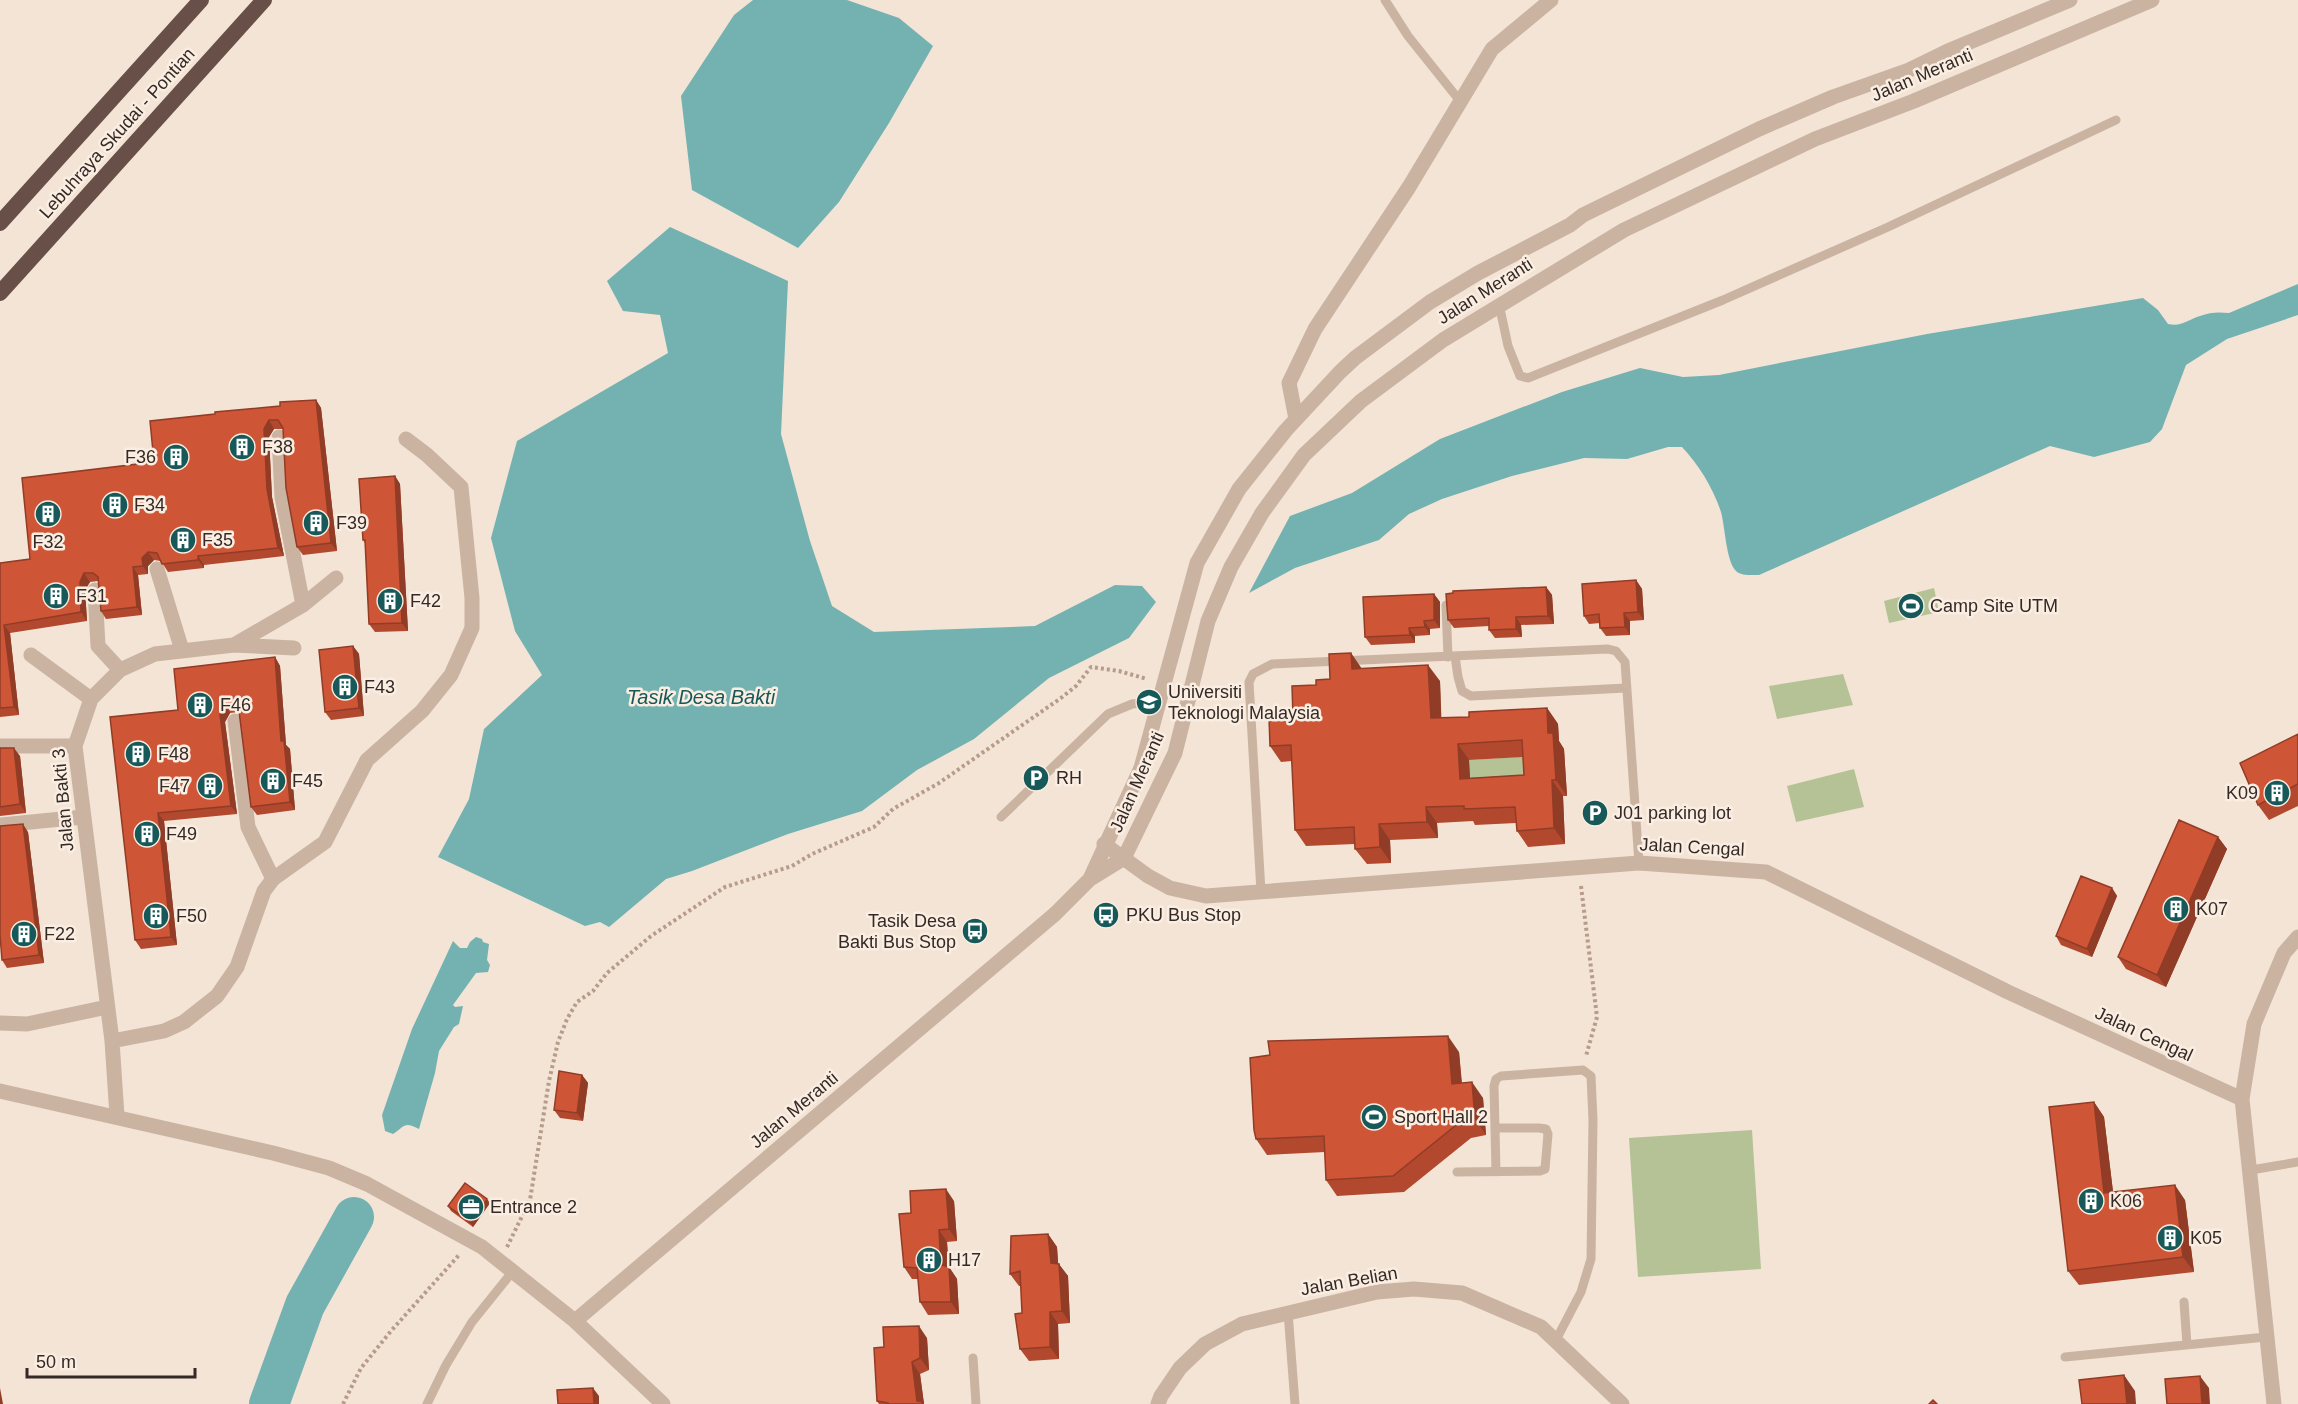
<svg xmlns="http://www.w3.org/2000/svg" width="2298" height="1404" viewBox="0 0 2298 1404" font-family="Arial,sans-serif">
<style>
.green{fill:#b5c295}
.water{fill:#73b2b1}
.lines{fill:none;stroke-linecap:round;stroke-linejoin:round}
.river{stroke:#73b2b1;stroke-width:40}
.path{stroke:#b79c8c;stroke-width:4;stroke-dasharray:3 3;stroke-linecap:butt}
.service{stroke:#cbb3a1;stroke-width:9}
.minor{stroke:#cbb3a1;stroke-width:15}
.tertiary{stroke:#cbb3a1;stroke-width:15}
.trunk{stroke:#685048;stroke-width:16}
.wall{fill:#b2492f;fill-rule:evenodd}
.shaded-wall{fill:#913c26}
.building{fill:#cf5537;stroke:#913c26;stroke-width:1.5;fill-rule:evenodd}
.labels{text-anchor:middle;stroke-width:5;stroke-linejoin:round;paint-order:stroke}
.street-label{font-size:18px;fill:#352925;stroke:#faeee2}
.poi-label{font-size:18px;fill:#352925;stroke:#faeee2;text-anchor:start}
.water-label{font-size:20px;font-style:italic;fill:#175859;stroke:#faeee2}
</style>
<rect width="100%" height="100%" fill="#f3e4d6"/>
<path class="green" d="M1934,588L1939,612L1889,623L1884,601Z
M1843,674L1853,705L1777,719L1769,686Z
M1533,756L1535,791L1471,795L1469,760Z
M1854,769L1864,807L1796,822L1787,786Z
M1752,1130L1761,1269L1638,1277L1629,1138Z"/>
<path class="water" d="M753,0H847L899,18L933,46L889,123L839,202L798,248L692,190L681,96L734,15Z
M670,227L788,281L781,434L810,541L832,606L874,632L1035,626L1115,585L1142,586L1156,602L1129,638L1049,678L974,739L917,770L862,811L788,834L692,871L666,879L609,927L600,922L585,926L438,857L469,799L484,729L542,675L515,631L491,538L517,441L668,353L660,315L623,311L607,281Z
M2298,284V315L2227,339L2186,365L2162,429L2150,442L2094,457L2050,446L1759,575C1752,575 1741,576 1736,571C1726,561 1725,526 1721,512C1713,488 1699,465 1682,447H1668L1627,459L1584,458L1512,476L1442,499L1409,514L1379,540L1295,568L1249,593L1290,516L1352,493L1440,439L1562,392L1640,368L1683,377L1719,375L1927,334L2143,298L2158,310L2168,324C2182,327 2187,320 2200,316C2210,312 2219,312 2229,313Z
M476,937L482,939L483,942L489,944L487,960L490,965L488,972L476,973L453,1005L455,1007L463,1006L459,1024L454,1027L439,1051L435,1073L419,1129C404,1121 405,1126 393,1134L385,1131L382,1115L412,1029L453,941L460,948H467L470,942Z"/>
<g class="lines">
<path class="river" d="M269,1404L305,1305L354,1217"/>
<path class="path" d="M1581,886L1597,1017L1586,1056
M507,1247L530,1200L549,1081L558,1042L567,1019L577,1002L593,991L607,973L651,936L725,887L792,866L812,854L874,827L893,809L939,783L1061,698L1076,686L1091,667L1119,671L1147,679
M343,1404L361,1368L391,1331L459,1255"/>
<path class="service" d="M1385,0L1408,36L1460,101
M1499,304L1508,346L1520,376L1528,378L1723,300L1888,227L2116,120
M1446,605L1448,657
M1455,656L1458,677L1462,691L1471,696L1626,688
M1001,817L1108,714L1132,704L1158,701
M1261,892L1249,682L1253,674L1272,664L1608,649L1616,651L1625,662L1639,863
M2251,1170L2298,1162
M1457,1172L1540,1171L1545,1169L1548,1134L1546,1129L1539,1128H1495
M1496,1172L1494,1086L1496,1079L1501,1076L1583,1070L1591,1076L1593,1120L1591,1259L1581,1292L1556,1340
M2184,1302L2187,1345
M1288,1312L1295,1404
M2065,1357L2266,1337
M973,1358L976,1404
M427,1404L446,1365L472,1322L513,1271"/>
<path class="minor" d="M1296,419L1289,383L1315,329L1409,187L1492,49L1551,0
M279,437L282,497L303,605
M157,569L182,650
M95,590L98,646L120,670
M234,645L303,605L336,578
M31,655L91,699
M235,721L248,827L273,879
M0,746H75
M0,825L82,817
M1104,844L1148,876L1170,888L1206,896L1639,863L1766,872L2008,992L2242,1099
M0,1023L27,1024L107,1007
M112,1041L164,1031L184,1022L217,996L237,967L264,891L273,879L325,842L367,760L422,711L451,675L472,628V598L461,487L427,455L406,439
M117,1116L112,1041L75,746L91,699L120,670L155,654L234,645L294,648
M1158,1404L1161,1396L1180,1368L1205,1344L1242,1324L1377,1292L1414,1289L1462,1293L1541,1327L1622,1404
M2274,1404L2242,1099L2254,1024L2284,953L2298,937"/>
<path class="tertiary" d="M1090,879L1141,768L1197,563L1239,489L1286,430L1340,372L1355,358L1430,302L1478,273L1570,225L1583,215L1759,129L1833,97L1909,70L1948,51L2070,0
M0,1091L273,1153L329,1168L367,1184L482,1247L575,1321L663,1404
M575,1321L1055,914L1090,879L1124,858L1175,753L1208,621L1231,567L1262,513L1304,455L1361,401L1443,340L1624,230L1815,139L1914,101L2152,0"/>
<path class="trunk" d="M0,223L201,0
M0,293L264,0"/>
</g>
<path class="wall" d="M316,400L321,408L337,551L303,555L297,547L283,429H274L269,437L272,497L284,556L204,565V568L168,572L161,561L154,560L148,566V574L138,575L142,615L106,619L101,611L98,581L90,582L85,590L87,621L10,633L19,715L0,717V563L30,559L215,414L280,406Z
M395,476L400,484L408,631L375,632L369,624L365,543L363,540Z
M1636,580L1642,589L1644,620L1630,621V635L1606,636L1600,628V623L1589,624L1584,616Z
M1546,587L1552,595L1554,624L1521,625L1522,637L1495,638L1489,630V626L1454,628L1448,620Z
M1434,594L1440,602V628L1430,629V635L1415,636V643L1371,645L1365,637Z
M353,646L359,654L364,716L331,720L325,712Z
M1351,653L1361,668L1440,681L1441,718L1469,717L1547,708L1558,724L1559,741L1564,749L1567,796H1563L1565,844L1528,847L1517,831L1516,823L1475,825L1473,821L1437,823L1438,838L1390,840L1391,863L1367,864L1355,849V844L1306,846L1295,830L1292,761L1281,762L1270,746L1316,685L1330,679ZM1523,757L1524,775L1470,778L1469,760Z
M275,657L280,666L286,745L290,749L295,810L257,815L251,807L239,712L230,713L225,722L237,814L164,821L177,945L141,949L135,940L110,717L178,710Z
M2298,734V806L2269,820L2258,805Z
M0,748L20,756L26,813L0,816Z
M28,832L44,963L7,968L2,960Z
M2218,837L2227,849L2166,987L2126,969L2118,957Z
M2112,888L2117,896L2092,957L2061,945L2056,936Z
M1459,1052L1462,1083L1483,1098L1486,1135L1471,1138L1404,1192L1337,1196L1326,1180L1325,1152L1267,1155L1256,1139Z
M582,1075L588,1083L583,1121L560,1118L554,1110Z
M2094,1102L2104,1117L2113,1192L2185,1200L2194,1272L2079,1285L2068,1271Z
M954,1201L957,1241L947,1242L949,1267L957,1279L959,1314L928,1315L920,1302L918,1279H912L904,1267L911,1213Z
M490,1203L473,1227L451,1211L448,1206Z
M1048,1234L1057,1247L1058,1264L1068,1276L1070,1323L1058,1324L1059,1359L1029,1361L1020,1349L1022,1313L1021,1286H1019L1010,1274Z
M927,1338L929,1370L920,1374L924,1404H879L877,1401L884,1347Z"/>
<path class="shaded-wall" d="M316,400L321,408L337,551L331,543Z
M269,420L274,429L269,437L272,497L284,556L278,548L267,489L264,429Z
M395,476L400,484L408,631L402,623Z
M148,552L154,560L148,566V574L143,566L142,558Z
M198,556L204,565V568L198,560Z
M133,567L138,575L142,615L137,607Z
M84,573L90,582L85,590L87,621L81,612L80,582Z
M1636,580L1642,589L1644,620L1638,612Z
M1546,587L1552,595L1554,624L1548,616Z
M1434,594L1440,602V628L1434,620Z
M1624,613L1630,621V635L1625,627Z
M1516,617L1521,625L1522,637L1516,629Z
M1424,621L1430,629V635L1425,627Z
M4,625L10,633L19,715L14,707Z
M1409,628L1415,636V643L1410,635Z
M353,646L359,654L364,716L359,708Z
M1351,653L1362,669H1352Z
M275,657L280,666L286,745L290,749L295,810L290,802L281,741Z
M1428,665L1440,681L1442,734L1431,718Z
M224,705L230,713L225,722L237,814L231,806L220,714Z
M1547,708L1558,724L1559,741L1564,749L1567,796L1556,780L1548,733Z
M1458,744L1469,760L1471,795L1460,779Z
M14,748L20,756L26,813L20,804Z
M1552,780L1563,796L1565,844L1554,828Z
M1426,807L1437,823L1438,838L1427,822Z
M158,813L164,821L177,945L171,937Z
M23,824L28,832L44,963L39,955Z
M1379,824L1390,840L1391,863L1380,847Z
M2218,837L2227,849L2166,987L2157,975Z
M2112,888L2117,896L2092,957L2087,949Z
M1448,1036L1459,1052L1463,1100L1452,1084Z
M582,1075L588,1083L583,1121L577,1113Z
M1472,1082L1483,1098L1486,1135L1475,1119Z
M2094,1102L2104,1117L2115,1208L2104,1193Z
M2175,1185L2185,1200L2194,1272L2183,1257Z
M946,1189L954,1201L957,1241L949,1229Z
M487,1199L490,1203L473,1227L471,1223Z
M939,1230L947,1242L949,1277L941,1265Z
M1048,1234L1057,1247L1059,1275L1051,1263Z
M1059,1264L1068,1276L1070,1323L1062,1311Z
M949,1267L957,1279L959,1314L951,1302Z
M1050,1312L1058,1324L1059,1359L1050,1347Z
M919,1326L927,1338L929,1370L920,1358Z
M912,1362L920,1374L924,1404H919L917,1401Z
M2124,1375L2135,1391L2136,1404H2127Z
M2200,1376L2209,1388L2210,1404H2202Z
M0,1388L3,1404H0Z
M593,1388L599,1396V1404H594Z"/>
<path class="building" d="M316,400L331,543L297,547L286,488L283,428L278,420H269L264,429L267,489L278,548L198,556V560L162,564L157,553L148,552L142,558L143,566L133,567L137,607L101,611L98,577L93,573H84L80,582L81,612L4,625L14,707L0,708V563L30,559L22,478L154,462L150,421L215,414V412L280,406V402Z
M395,476L402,623L369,624L365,540H363L359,479Z
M1636,580L1638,612L1624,613L1625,627L1600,628L1599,614L1584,616L1582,584Z
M1546,587L1548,616L1516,617V629L1489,630V618L1448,620L1446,594L1453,593V591Z
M1434,594V620L1424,621L1425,627L1409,628L1410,635L1365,637L1363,597Z
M353,646L359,708L325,712L319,650Z
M1351,653L1352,669L1428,665L1431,718L1469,717V712L1547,708L1548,733H1553L1556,780H1552L1554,828L1517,831L1515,807L1464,809V806L1426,807L1427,822L1379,824L1380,847L1355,849L1354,827L1295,830L1291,745L1270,746L1269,718L1293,717L1292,686L1316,685V680L1330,679L1329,654ZM1522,740L1524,775L1460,779L1458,744Z
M275,657L281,741H284L290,802L251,807L239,711L234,704L224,705L220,714L231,806L158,813L171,937L135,940L110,717L178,710L174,669Z
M2298,734V784L2258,805L2240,763Z
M0,748H14L20,804L0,807Z
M2179,820L2218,837L2157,975L2118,957Z
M23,824L39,955L2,960L0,935V826Z
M2081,876L2112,888L2087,949L2056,936Z
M1448,1036L1452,1084L1472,1082L1475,1119L1460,1122L1393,1176L1326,1180L1324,1136L1256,1139L1254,1130L1250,1058L1270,1055L1268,1041Z
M559,1071L582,1075L577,1113L554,1110Z
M2094,1102L2104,1193L2175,1185L2183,1257L2068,1271L2049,1107Z
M465,1183L487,1199L471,1223L448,1206Z
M946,1189L949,1229L939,1230L941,1265L949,1267L951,1302H920L917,1268L904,1267L899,1214L911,1213L910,1191Z
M1048,1234L1051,1263L1059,1264L1062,1311L1050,1312V1347L1020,1349L1015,1314L1022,1313L1020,1271L1010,1274L1011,1236Z
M919,1326L920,1358L912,1362L917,1401L923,1402V1404H888V1403L877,1401L874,1348L884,1347L883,1327Z
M2124,1375L2127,1404H2082L2079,1380Z
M2200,1376L2202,1404H2167L2165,1379Z
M593,1388L594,1404H558L557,1390Z
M1933,1400L1937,1404H1929Z"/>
<defs>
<symbol id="building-disc" viewBox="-11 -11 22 22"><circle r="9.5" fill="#175859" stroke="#faeee2"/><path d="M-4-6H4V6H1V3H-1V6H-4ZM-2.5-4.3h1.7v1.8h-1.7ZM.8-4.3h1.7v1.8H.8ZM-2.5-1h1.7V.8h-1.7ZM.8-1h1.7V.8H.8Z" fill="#fff"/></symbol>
<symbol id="stadium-disc" viewBox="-11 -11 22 22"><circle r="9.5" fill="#175859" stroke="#faeee2"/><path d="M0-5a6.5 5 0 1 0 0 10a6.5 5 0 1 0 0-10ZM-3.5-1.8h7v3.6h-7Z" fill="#fff"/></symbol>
<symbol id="university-disc" viewBox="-11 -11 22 22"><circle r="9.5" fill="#175859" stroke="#faeee2"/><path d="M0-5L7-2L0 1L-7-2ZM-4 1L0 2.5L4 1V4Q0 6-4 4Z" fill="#fff"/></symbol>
<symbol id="parking-disc" viewBox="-11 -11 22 22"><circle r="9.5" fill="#175859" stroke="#faeee2"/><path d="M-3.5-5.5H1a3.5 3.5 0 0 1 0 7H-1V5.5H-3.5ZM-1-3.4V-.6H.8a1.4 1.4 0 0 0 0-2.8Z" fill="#fff"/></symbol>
<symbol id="bus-disc" viewBox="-11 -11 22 22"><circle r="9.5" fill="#175859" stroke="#faeee2"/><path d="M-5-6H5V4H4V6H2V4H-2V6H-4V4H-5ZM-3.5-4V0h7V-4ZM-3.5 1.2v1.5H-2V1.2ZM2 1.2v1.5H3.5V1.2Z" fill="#fff"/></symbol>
<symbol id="office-disc" viewBox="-11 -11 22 22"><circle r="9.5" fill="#175859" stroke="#faeee2"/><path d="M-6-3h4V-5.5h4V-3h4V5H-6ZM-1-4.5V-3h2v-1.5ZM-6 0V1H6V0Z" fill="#fff"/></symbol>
</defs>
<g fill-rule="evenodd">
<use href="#building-disc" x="227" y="432" width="30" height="30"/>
<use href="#building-disc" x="161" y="442" width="30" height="30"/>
<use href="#building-disc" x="100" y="490" width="30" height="30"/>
<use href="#building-disc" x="33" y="499" width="30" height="30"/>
<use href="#building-disc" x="301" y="508" width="30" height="30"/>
<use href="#building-disc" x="168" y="525" width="30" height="30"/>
<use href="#building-disc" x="41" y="581" width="30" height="30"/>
<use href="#building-disc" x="375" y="586" width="30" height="30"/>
<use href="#stadium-disc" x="1896" y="591" width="30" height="30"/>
<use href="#building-disc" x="330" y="672" width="30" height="30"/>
<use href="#university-disc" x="1134" y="687" width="30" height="30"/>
<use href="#building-disc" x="185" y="690" width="30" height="30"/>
<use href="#building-disc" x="123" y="739" width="30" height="30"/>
<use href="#parking-disc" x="1021" y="763" width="30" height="30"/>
<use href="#building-disc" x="258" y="766" width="30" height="30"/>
<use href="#building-disc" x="195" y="771" width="30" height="30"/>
<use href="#building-disc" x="2262" y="778" width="30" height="30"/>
<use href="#parking-disc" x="1580" y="798" width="30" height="30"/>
<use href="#building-disc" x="132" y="819" width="30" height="30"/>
<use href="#building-disc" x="2161" y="894" width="30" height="30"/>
<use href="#bus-disc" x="1091" y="900" width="30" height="30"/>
<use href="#building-disc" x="141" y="901" width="30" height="30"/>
<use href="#bus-disc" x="960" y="916" width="30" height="30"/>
<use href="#building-disc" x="9" y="919" width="30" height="30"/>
<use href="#stadium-disc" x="1359" y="1102" width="30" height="30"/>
<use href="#building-disc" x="2076" y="1186" width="30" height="30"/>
<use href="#office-disc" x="456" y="1192" width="30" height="30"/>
<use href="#building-disc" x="2155" y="1223" width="30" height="30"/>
<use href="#building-disc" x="914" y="1245" width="30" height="30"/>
</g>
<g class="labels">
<g class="street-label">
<text transform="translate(1922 75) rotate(-23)" y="6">Jalan Meranti</text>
<text transform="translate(117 133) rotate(-48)" y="6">Lebuhraya Skudai - Pontian</text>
<text transform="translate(1485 291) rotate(-32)" y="6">Jalan Meranti</text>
<text transform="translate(1137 782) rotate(-66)" y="6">Jalan Meranti</text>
<text transform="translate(63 800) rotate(-95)" y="6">Jalan Bakti 3</text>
<text transform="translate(1692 847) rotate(3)" y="6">Jalan Cengal</text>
<text transform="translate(2144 1034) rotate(25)" y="6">Jalan Cengal</text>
<text transform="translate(794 1110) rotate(-40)" y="6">Jalan Meranti</text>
<text transform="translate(1349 1281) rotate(-10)" y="6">Jalan Belian</text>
</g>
<g class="poi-label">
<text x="262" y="453">F38</text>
<text x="156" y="463" text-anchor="end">F36</text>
<text x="134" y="511">F34</text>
<text x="336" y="529">F39</text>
<text x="202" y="546">F35</text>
<text x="48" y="548" text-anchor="middle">F32</text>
<text x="76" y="602">F31</text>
<text x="410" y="607">F42</text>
<text x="1930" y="612">Camp Site UTM</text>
<text x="364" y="693">F43</text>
<text x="1168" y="698">Universiti<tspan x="1168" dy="21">Teknologi Malaysia</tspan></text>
<text x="220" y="711">F46</text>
<text x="158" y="760">F48</text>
<text x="1056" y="784">RH</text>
<text x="292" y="787">F45</text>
<text x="190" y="792" text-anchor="end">F47</text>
<text x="2258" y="799" text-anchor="end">K09</text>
<text x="1614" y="819">J01 parking lot</text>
<text x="166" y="840">F49</text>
<text x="2196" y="915">K07</text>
<text x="1126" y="921">PKU Bus Stop</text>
<text x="176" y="922">F50</text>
<text x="956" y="927" text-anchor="end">Tasik Desa<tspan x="956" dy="21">Bakti Bus Stop</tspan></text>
<text x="44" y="940">F22</text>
<text x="1394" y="1123">Sport Hall 2</text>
<text x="2110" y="1207">K06</text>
<text x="490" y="1213">Entrance 2</text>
<text x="2190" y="1244">K05</text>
<text x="948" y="1266">H17</text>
</g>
<g class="water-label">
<text x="701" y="704">Tasik Desa Bakti</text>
</g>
</g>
<path d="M27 1368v9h168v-9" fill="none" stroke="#352925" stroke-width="3"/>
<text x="36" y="1368" font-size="18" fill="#352925" stroke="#faeee2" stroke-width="4.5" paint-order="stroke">50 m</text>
</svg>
